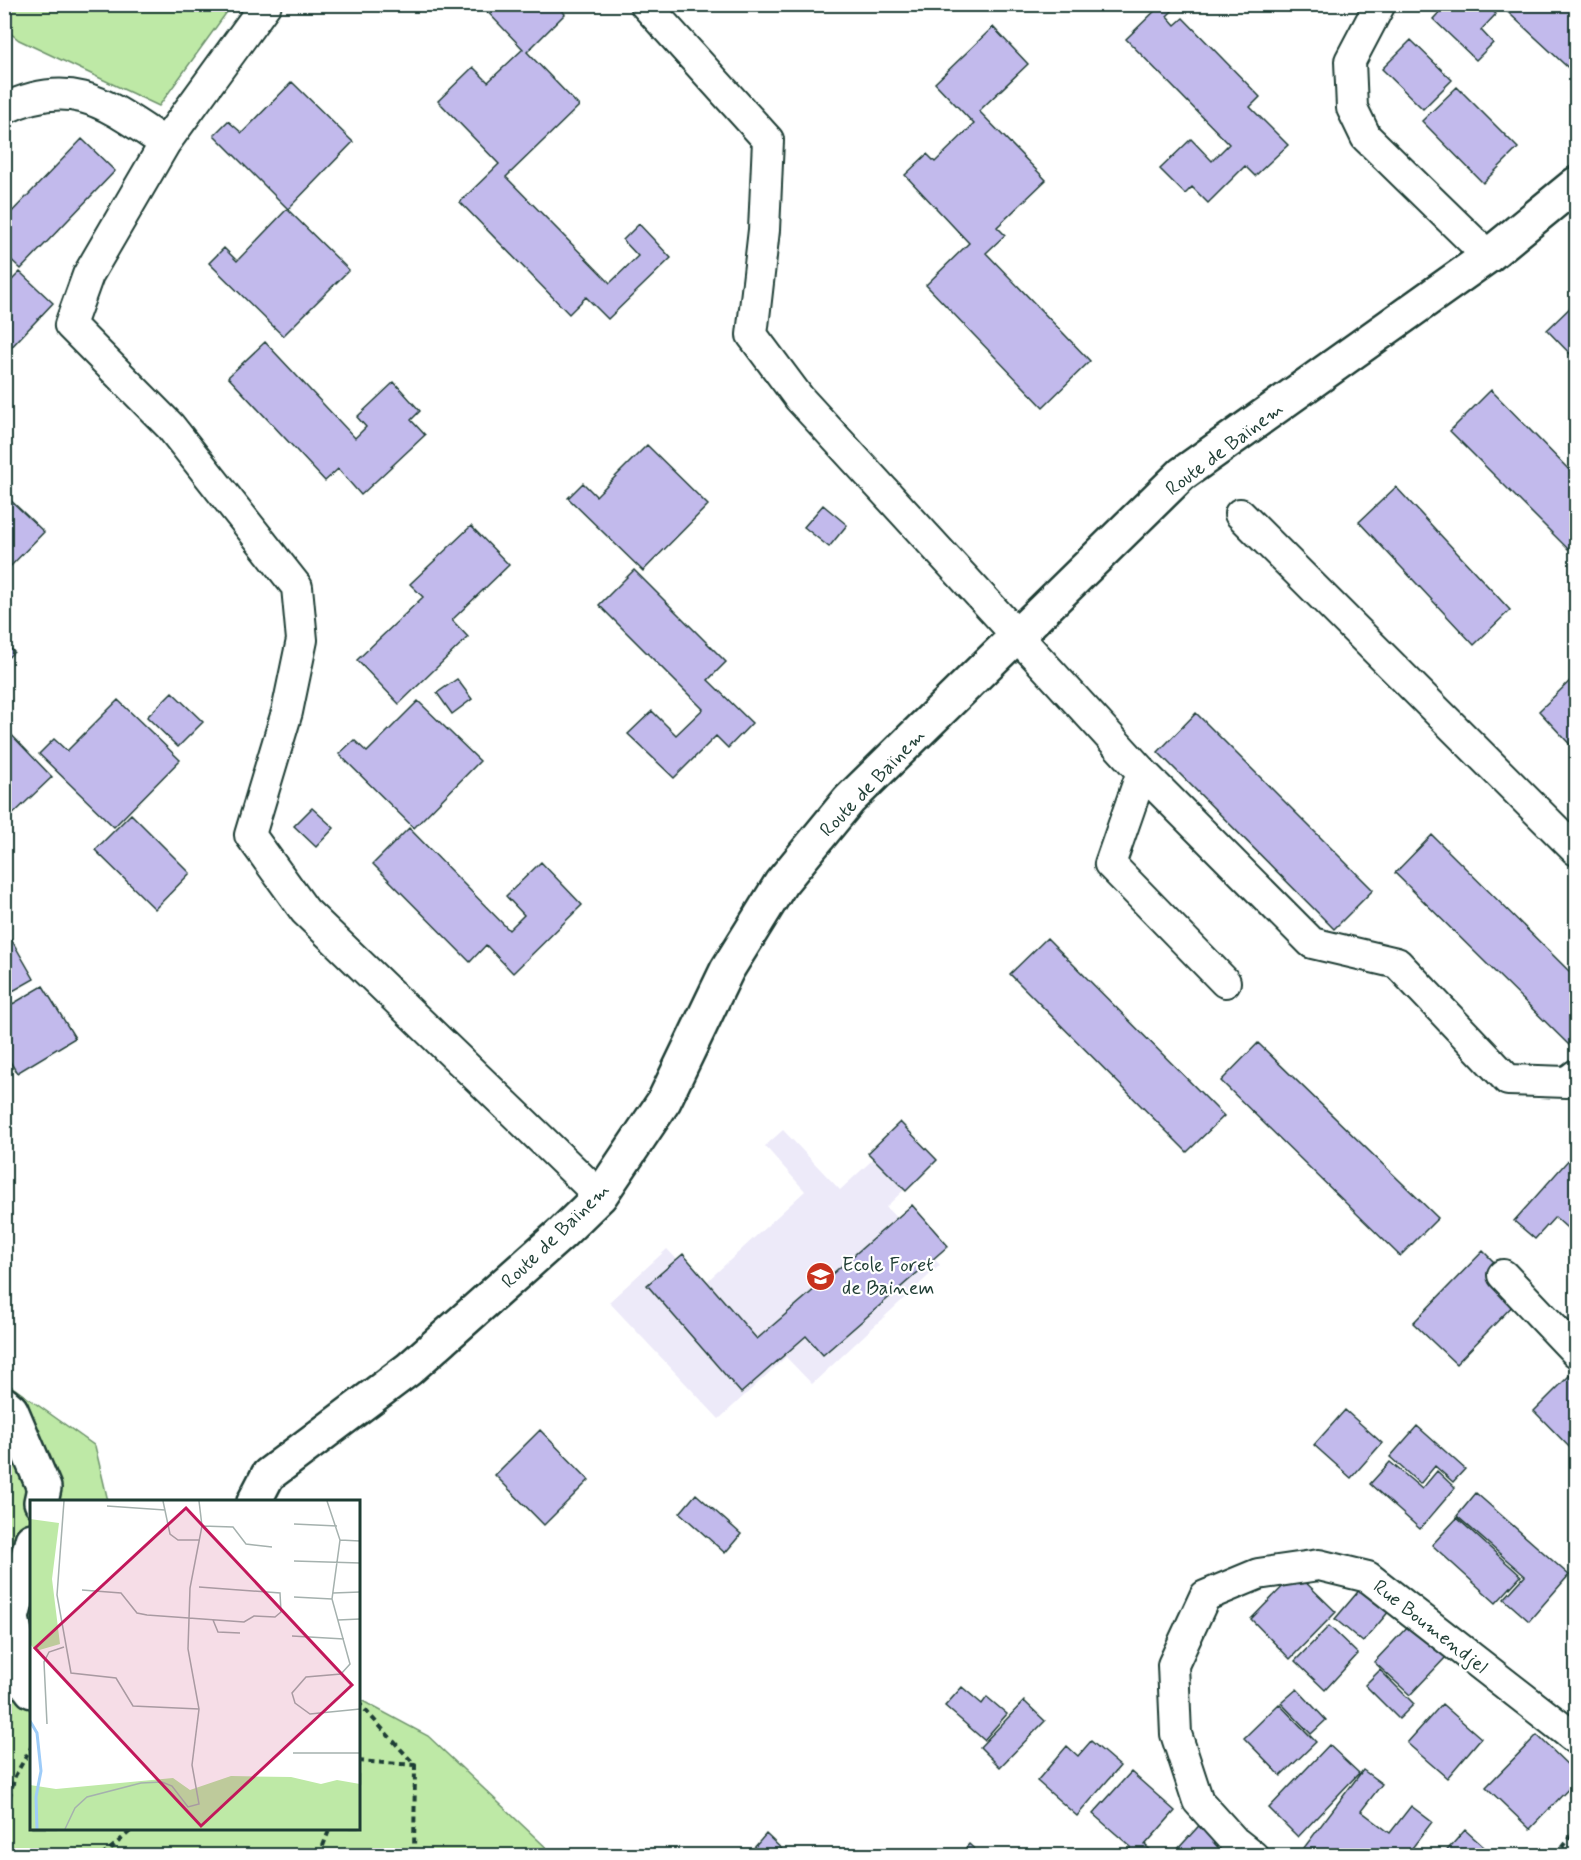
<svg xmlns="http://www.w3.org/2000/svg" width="1581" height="1860" viewBox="0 0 1581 1860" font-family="Mynerve,sans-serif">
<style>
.built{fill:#edeaf9}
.green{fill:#bee9a6;stroke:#6e936d;stroke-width:1.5}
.building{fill:#c2baec;stroke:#1f3d34;stroke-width:1.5}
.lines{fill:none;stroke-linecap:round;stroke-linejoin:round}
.street-casing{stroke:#1f3d34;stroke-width:34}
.secondary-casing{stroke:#1f3d34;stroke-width:38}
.path{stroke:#1f3d34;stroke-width:4;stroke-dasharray:6 4.5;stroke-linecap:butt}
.street{stroke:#fff;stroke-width:30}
.secondary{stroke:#fff;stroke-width:33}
.labels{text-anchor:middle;stroke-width:4.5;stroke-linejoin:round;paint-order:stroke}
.street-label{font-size:20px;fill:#1f3d34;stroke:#fff}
.poi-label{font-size:20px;fill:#1f3d34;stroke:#fff;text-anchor:start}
.inset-river{fill:none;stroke:#9eccf9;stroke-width:3}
.inset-road{fill:none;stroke:#a5b1ae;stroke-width:1.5}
.view{fill:#c2185b;fill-opacity:0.15;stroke:#c2185b;stroke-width:3}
.inset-edge{fill:none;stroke:#1f3d34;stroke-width:3}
</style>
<rect width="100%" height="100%" fill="#fff"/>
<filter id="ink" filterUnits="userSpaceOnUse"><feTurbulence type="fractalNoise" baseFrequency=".0167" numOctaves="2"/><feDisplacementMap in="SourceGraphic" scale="12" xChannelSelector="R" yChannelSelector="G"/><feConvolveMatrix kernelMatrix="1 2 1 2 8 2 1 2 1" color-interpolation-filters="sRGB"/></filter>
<g filter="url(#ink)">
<path class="built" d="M783,1130L840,1190L881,1152L911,1183L886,1207L940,1265L812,1384L786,1357L719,1419L609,1302L667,1249L702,1286L805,1191L765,1146Z"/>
<path class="green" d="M5,4H232V5L159,106L19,40L5,29Z
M4,1381L95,1446L108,1501L32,1502V1828H358L359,1699L428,1736L554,1855H5Z"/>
<path class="building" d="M480,4H556L565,14L527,52L579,106L506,177L610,283L638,256L623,240L639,224L671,258L608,319L586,297L569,314L460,202L499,164L438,101L473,67L488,82L523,49Z
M1162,4H1179L1167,16L1175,25L1183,18L1260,97L1250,107L1288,145L1255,176L1245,166L1208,203L1192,187L1185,194L1160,169L1191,139L1212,161L1229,144L1126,39Z
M1447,4H1486L1496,14L1481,30L1493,43L1476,60L1433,19Z
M1499,4H1576V75Z
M993,27L1028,64L979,111L1046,180L997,227L1005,235L986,253L1090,361L1043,407L926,285L969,243L905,175L927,154L935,162L974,124L935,83Z
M1411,40L1452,80L1423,109L1382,69Z
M292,82L353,142L288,209L214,135L228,121L242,133Z
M1457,87L1518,148L1483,183L1422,121Z
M82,139L115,171L21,269L4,253V220Z
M287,209L349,270L283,336L209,263L224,248L237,261Z
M20,272L53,303L4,355V288Z
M1576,302V360L1547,330Z
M265,342L355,438L366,427L357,417L394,382L420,411L411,420L425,435L361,495L338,469L325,481L228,377Z
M1491,390L1576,477V540L1568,549L1450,431Z
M647,445L708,505L643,571L568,498L583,483L596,496Z
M1396,487L1510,610L1474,645L1359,522Z
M4,494L44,532L4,573Z
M823,505L847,525L829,547L804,527Z
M471,526L509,565L452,620L468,637L399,704L357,660L423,597L410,584Z
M634,570L726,662L708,680L752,723L728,748L716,736L674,778L628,734L652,711L676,735L703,709L599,605Z
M4,642L14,652L4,661Z
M1576,675V751L1539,711Z
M457,679L472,699L452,714L437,693Z
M172,692L203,722L178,747L147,717Z
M118,700L180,760L114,827L39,754L54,739L67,751Z
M418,701L480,761L414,828L339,754L354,740L367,752Z
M1196,713L1373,890L1334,929L1158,752Z
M4,727L52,777L9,818L4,813Z
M312,808L334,828L316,847L294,826Z
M131,814L190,873L155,909L95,850Z
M409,828L509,930L524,915L506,896L541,862L582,905L513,973L486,945L470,962L373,864Z
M1432,835L1576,978V1044L1572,1048L1395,873Z
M1047,938L1224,1116L1187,1152L1010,974Z
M11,939L34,979L4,996V942Z
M43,986L75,1038L17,1073L4,1052V1009Z
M1258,1043L1438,1218L1400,1256L1221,1081Z
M900,1122L937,1160L906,1191L868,1153Z
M1571,1157L1576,1162V1236L1555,1217L1535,1239L1514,1221Z
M912,1205L948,1246L823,1355L806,1336L741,1393L647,1285L683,1254L757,1339Z
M1483,1251L1525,1293L1456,1364L1413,1323Z
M1576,1369V1454L1534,1411Z
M1345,1410L1382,1443L1351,1478L1314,1445Z
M1417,1426L1465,1469L1453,1482L1435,1466L1420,1484L1390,1457Z
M540,1430L589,1480L544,1525L495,1475Z
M1390,1462L1422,1489L1437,1471L1455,1488L1420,1529L1370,1484Z
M1476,1493L1569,1575L1529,1621L1504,1599L1525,1576L1457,1516Z
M696,1494L741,1534L725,1553L680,1513Z
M1457,1518L1521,1576L1496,1603L1432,1545Z
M1296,1573L1336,1612L1290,1659L1251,1619Z
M1373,1574L1401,1597L1363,1642L1335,1619Z
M1411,1623L1446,1657L1410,1695L1374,1662Z
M1329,1626L1358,1654L1325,1690L1295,1661Z
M1380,1670L1414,1704L1399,1719L1365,1685Z
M962,1687L982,1704L987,1697L1007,1714L984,1740L945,1706Z
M1297,1689L1326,1720L1311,1734L1281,1703Z
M1024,1701L1045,1721L1000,1767L980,1747Z
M1279,1704L1316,1742L1281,1776L1244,1738Z
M1442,1704L1481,1738L1447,1778L1407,1743Z
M1537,1735L1576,1773V1781L1530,1829L1486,1787Z
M1091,1741L1120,1766L1077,1816L1037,1781L1067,1746L1078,1756Z
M1329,1745L1359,1773L1298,1837L1269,1808Z
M1363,1770L1382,1784L1361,1811L1390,1833L1411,1806L1432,1822L1406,1856H1304L1300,1853Z
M1131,1772L1175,1811L1145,1845L1157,1856H1123L1131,1847L1093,1814Z
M1217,1806L1254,1856H1181L1176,1851Z
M1465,1830L1494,1856H1442Z
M766,1834L789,1856H747Z
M969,1844L982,1856H959Z"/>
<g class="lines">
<defs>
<path id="street" d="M266,4L165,143L88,275L70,325L170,426L297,587L302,640L287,712L250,835L305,911L600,1196
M645,4L768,140L764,230L752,335L799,398L1142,772L1312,943L1397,963L1508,1080L1567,1082L1576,1075
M1380,4L1350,61L1352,108L1366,137L1488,256
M4,109C74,75 108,106 165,143
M1240,514L1576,850
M1142,772L1110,864L1225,982
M1503,1275L1576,1352
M1253,1856L1234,1841L1198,1801L1176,1734L1173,1665L1205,1596L1258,1574L1319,1565L1368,1577L1576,1739"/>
<path id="secondary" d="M4,1404L11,1410L44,1488L41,1502
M254,1502L268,1475L409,1369L562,1233L600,1196L664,1101L727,970L781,883L849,800L1182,474L1488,256L1576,184
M32,1540L12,1618L26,1683L32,1691"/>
</defs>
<use href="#street" class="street-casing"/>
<use href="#secondary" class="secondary-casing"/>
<path class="path" d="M358,1702L415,1765L414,1856
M358,1761L415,1765
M4,1818L15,1776L32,1746
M4,1848L14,1856
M102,1856L134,1828
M319,1856L330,1828
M1556,1856L1576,1830"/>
<use href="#street" class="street"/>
<use href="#secondary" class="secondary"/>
</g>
</g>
<defs>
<symbol id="school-disc" viewBox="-11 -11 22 22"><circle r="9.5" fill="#c8321e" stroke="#fff"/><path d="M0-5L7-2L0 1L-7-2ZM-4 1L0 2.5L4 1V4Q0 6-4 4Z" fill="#fff"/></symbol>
</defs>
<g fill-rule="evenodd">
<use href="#school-disc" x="804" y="1260" width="33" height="33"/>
</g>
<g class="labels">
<g class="street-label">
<text transform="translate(1224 448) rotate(-37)" y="7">Route de Baïnem</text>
<text transform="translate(872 782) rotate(-46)" y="7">Route de Baïnem</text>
<text transform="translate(555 1235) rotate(-44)" y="7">Route de Baïnem</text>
<text transform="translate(1431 1626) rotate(38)" y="7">Rue Boumendjel</text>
</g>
<g class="poi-label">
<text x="842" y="1271">Ecole Foret<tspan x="842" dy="23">de Bainem</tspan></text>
</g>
</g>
<g transform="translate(30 1500)">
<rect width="330" height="330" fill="#fff"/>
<path d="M0,19L29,23L22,79L30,144L6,151L0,144ZM201,276L261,277L291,284L307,280L330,284V329H0V285L26,289L143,278L160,290Z" fill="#bee9a6"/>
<path class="inset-river" d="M0,221L7,233L11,271L6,297L7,329"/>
<path class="inset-road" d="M34,1L27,95L41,173L86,178L103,206L169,209M133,1L140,34L148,40H170M297,1L310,40L302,99L320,164L311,174L276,177L262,193L265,203L280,214L330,209M77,6L135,10M264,24L307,26M172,26L203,27L216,44L242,47M310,40L330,41M264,61L330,63M52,90L91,93L107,113L117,115L214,122L224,116L245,117L251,112L250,93L169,87M303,93L330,92M264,97L302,99M183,120L188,132L210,133M308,120L330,119M262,136L314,139M17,224L14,162L19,152L34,147M263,253H330M35,329L45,308L57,297L111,283L132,282L142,286L158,307L169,304L162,265L169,209L158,149L160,88L172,26L169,1"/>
<path class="view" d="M156,8L322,185L171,326L5,148Z"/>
<rect width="330" height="330" class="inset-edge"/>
</g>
<rect width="1581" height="1860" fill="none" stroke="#fff" stroke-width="24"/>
<rect x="12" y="12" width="1557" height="1836" fill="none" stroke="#1f3d34" stroke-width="2" filter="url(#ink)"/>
</svg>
